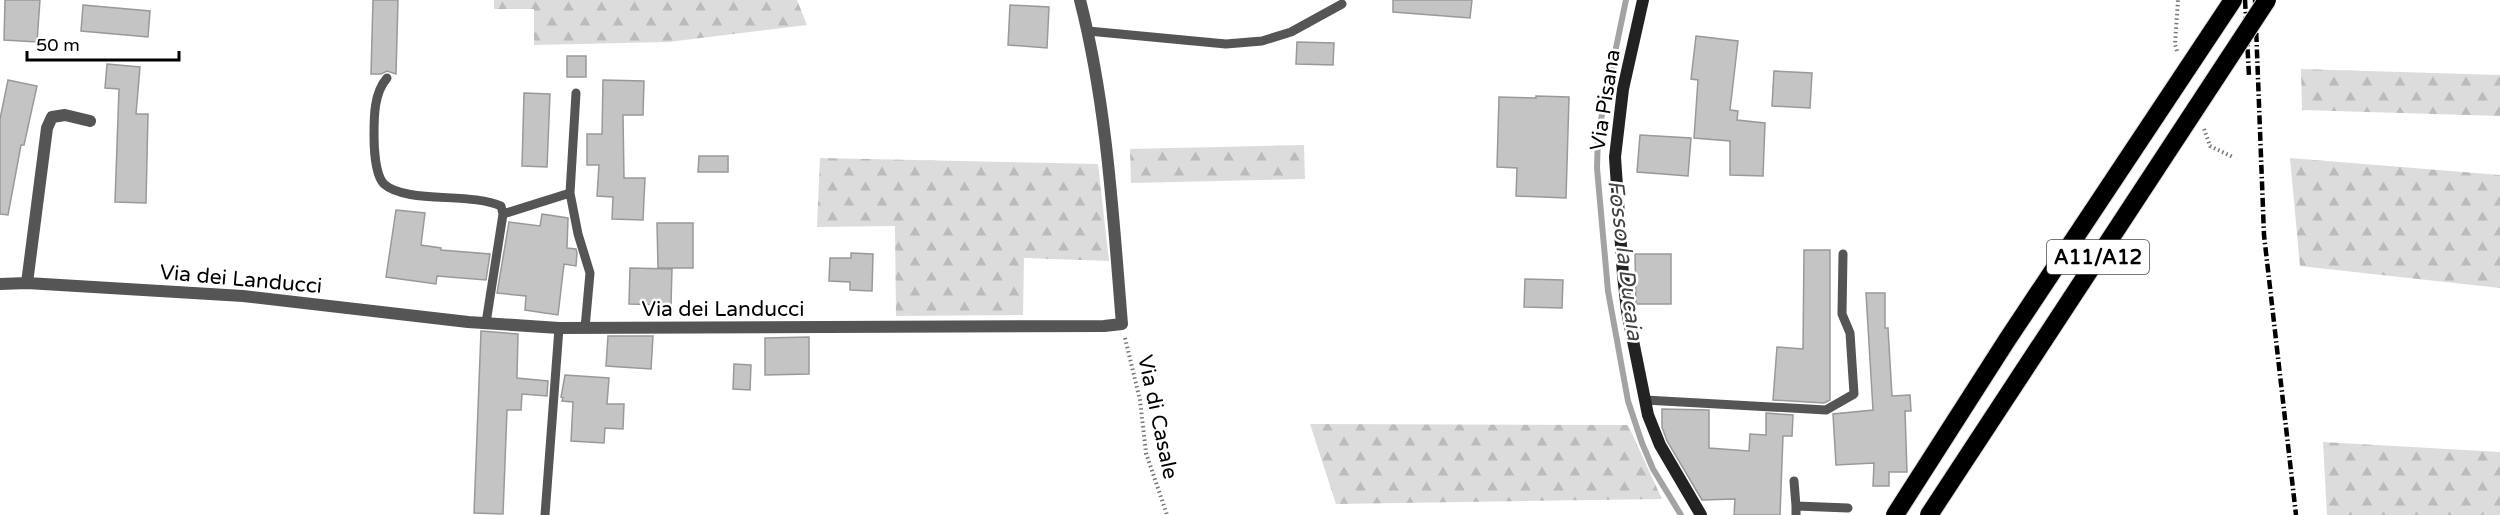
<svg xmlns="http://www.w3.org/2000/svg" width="2500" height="515" viewBox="0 0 2500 515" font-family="'Varela Round',sans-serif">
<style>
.forest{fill:url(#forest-firs)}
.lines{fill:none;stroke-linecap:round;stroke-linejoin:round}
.stream{stroke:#a3a3a3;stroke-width:6}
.building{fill:#c4c4c4;stroke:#999;stroke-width:1.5}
.path{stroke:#777;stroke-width:4;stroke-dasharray:1.5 3;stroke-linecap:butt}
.service{stroke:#555;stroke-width:9}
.minor{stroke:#555;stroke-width:12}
.secondary{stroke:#222;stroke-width:12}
.rail{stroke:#000;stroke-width:4.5;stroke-dasharray:9 3 1.5 3;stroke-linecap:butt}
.motorway-bridge-casing{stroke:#dbdbdb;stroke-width:20;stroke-linecap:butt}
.motorway-bridge{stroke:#000;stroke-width:18}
.labels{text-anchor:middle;stroke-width:5;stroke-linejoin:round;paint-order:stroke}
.shield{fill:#fff;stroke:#4c4c4c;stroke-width:1.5}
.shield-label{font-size:20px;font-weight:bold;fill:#000}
.street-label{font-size:21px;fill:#000;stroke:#fff}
.water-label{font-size:22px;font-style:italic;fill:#444;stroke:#fff}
</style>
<defs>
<pattern id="forest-firs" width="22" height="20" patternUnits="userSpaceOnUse" patternTransform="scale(1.5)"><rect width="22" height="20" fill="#dcdcdc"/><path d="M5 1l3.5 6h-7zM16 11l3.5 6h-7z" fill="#bbb"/></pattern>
</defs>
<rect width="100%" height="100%" fill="#fff"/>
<path class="forest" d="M494,0H797L807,25L668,42L534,45V9H494Z
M2301,69L2500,75V116L2302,110Z
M1304,145L1305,179L1131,183L1130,149Z
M820,158L1098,164L1109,261L1024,258L1023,315L896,316L895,226L817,227Z
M2290,158L2500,175V288L2300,266Z
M1310,424L1628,425L1662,499L1336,504Z
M2323,442L2500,452V515H2327Z"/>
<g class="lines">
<path class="stream" d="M1626,0L1598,134L1597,168L1608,291L1628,401L1642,443L1653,469L1681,515"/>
</g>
<path class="building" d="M5,0H40L37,42L4,40Z
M373,0H398L396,74L387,71L381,74H371Z
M1393,0H1472L1470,18L1393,12Z
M83,5L150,11L148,37L81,31Z
M1010,5L1049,7L1047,48L1008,45Z
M1696,36L1738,41L1730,110L1738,111L1737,120L1765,123L1763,176L1730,175V141L1694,138L1698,80L1691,79Z
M1297,42L1334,43L1333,65L1296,64Z
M567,56H586V77H567Z
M107,64L140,67L136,114H148L146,203L115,202L119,89L105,88Z
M1774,71L1812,73L1810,108L1772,106Z
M8,80L37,86L24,145H21L8,215L0,214V119Z
M603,80L644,81L643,115H623L624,178H645L643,220L612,219L613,197L597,196L599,165H587V134H602Z
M524,93L550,94L547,167L522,166Z
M1536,96L1569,97L1566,198L1516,196L1517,168L1497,167L1499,97L1536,98Z
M1640,135L1691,138L1688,176L1637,172Z
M699,156H728V172H698Z
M396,210L425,213L421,245L441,248V250L490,254L486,280L437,276L436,284L386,277Z
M542,214L568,218L567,248L576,249L577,253L576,266L564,264L558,315L525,310L526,296L497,293L509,222L540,226Z
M657,223H693V268H658Z
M1804,250H1830V400L1824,403L1773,400L1777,347L1803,349Z
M851,253L873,254L872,291L850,290V282L829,281L830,258H851Z
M1635,254H1671V304H1636Z
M630,268L672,269L671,305L629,304Z
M1525,279L1563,280L1562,308L1524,307Z
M1866,293H1885V328H1888L1892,396L1910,395L1911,411H1905L1907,472H1889V486H1873L1874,463L1836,465L1833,414L1873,410Z
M481,331L518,334L517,378L548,381L547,396L522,394L521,410H507L503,514L474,513Z
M608,336H653L651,369L606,366Z
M809,337V374L765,375V338Z
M734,364L751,365L750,390L733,389Z
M565,375L609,378L607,404H624L623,429L605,428L604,443L571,441L573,402L562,401L563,398L561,397Z
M1662,409L1709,410V448L1749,451L1750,434L1766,435V413L1793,415L1792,436H1783L1780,515H1734L1735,499L1702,500L1667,441L1662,427Z"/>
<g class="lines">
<path class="path" d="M2177,51L2175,44L2178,0
M2204,129L2210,146L2233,157
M1125,338L1140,400L1146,453L1167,515"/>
<path class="service" d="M1088,31L1226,44L1262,41L1291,32L1342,4
M387,78C374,93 374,116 374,135C374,147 375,175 384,184C406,204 471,192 501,206L503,214L486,323
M576,93L570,193L578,234L590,273L585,328
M503,214L570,193
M1645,400L1826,410L1854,394L1850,333L1842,314L1843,254
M1794,481L1796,506
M545,515L559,328
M1796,515V506L1848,508"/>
<path class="minor" d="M27,283L47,128L52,117L65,115L90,121
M0,284L27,283L243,296L468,322L559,328L1104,326L1122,324C1113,216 1107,105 1080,0"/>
<path class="secondary" d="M1643,0L1623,89L1615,157L1623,275L1627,311L1648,415L1660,445L1701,515"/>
<path class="rail" d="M2245,0L2249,76
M2255,0L2264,235L2296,515"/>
<defs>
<path id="motorway-bridge" d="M1895,515L2007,340L2233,0
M1929,515L2267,0"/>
</defs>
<use href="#motorway-bridge" class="motorway-bridge-casing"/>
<use href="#motorway-bridge" class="motorway-bridge"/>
</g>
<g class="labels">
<rect class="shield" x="2047" y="240" width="102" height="34" rx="4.5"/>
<g class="shield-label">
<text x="2098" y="264">A11/A12</text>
</g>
<g class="street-label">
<text transform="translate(1605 100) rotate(-81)" y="7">Via Pisana</text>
<text transform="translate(241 279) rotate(5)" y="7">Via dei Landucci</text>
<text x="723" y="316">Via dei Landucci</text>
<text transform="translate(1158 417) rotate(78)" y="7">Via di Casale</text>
</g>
<g class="water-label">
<text transform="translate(1626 260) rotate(83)" y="8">Fosso la Ducaia</text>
</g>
</g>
<path d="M27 51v9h152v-9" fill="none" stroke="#000000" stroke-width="3"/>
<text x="36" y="51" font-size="18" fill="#000000" stroke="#ffffff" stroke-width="4.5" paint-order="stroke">50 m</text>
</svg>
